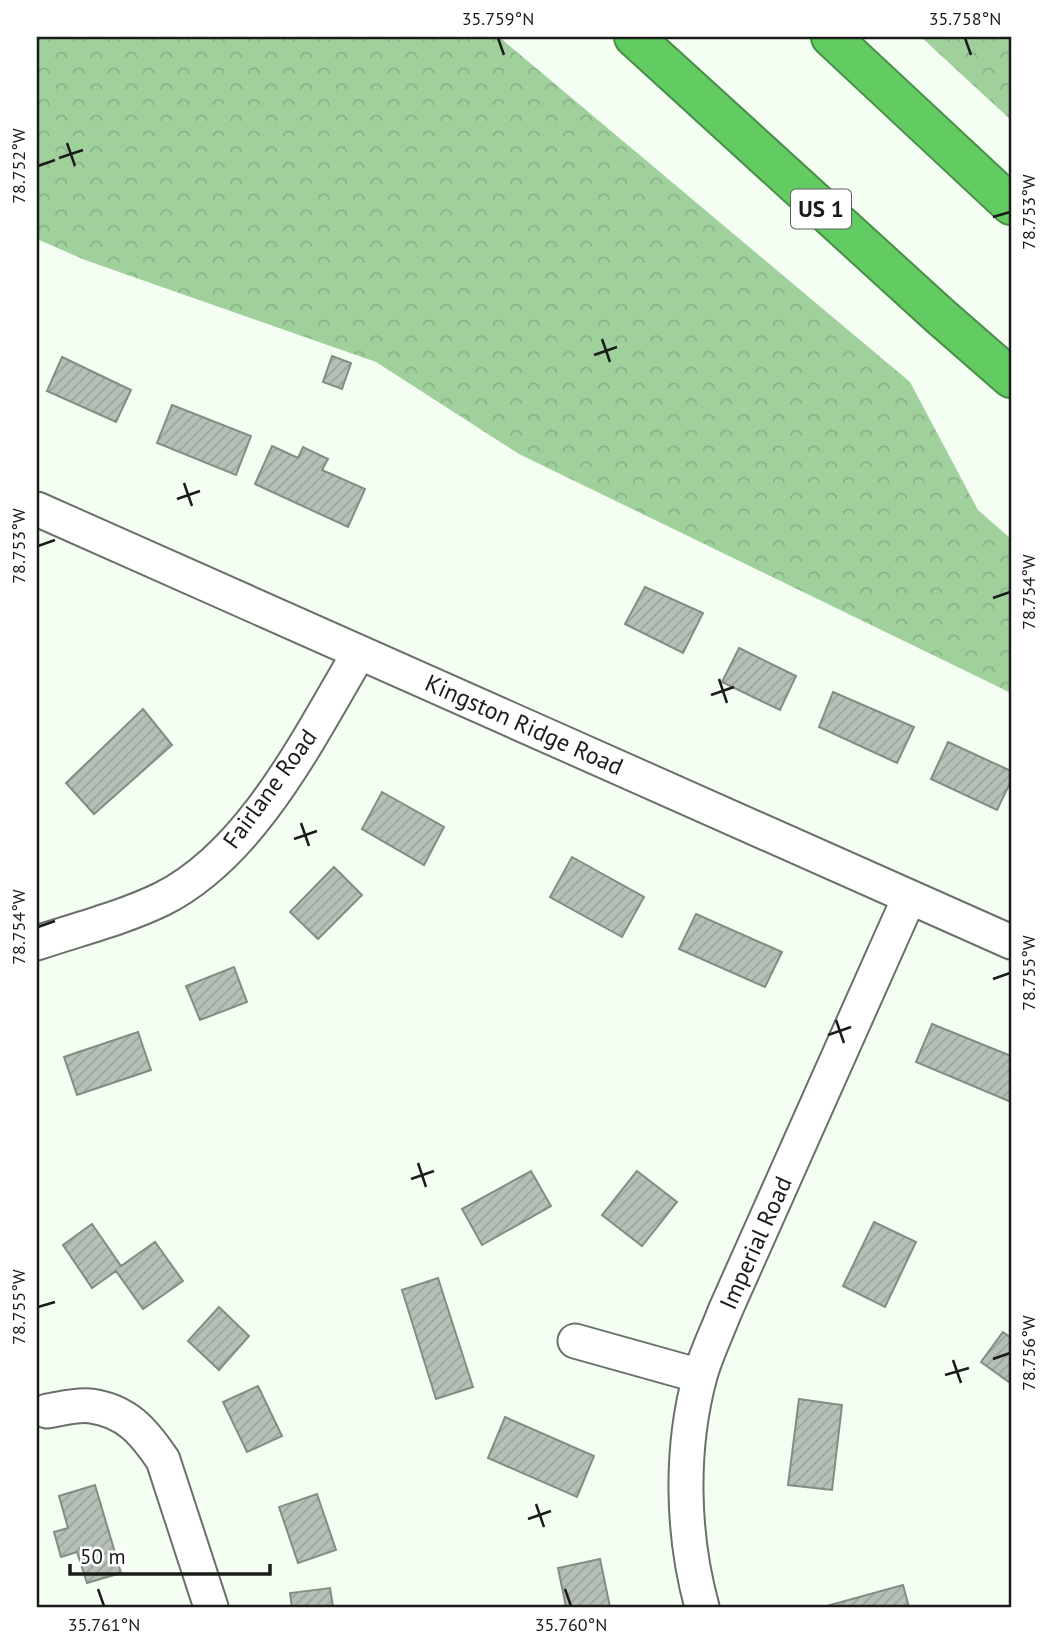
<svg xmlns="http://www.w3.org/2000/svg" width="1048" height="1644" viewBox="0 0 1048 1644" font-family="'PT Sans',sans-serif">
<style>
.forest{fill:url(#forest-crowns)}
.building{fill:url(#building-hatch);stroke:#848d83;stroke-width:2}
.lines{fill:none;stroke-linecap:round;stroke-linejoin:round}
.minor-casing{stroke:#697168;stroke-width:37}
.highway-casing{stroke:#488e48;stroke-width:42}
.minor{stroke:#fff;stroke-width:33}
.highway{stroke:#62cc62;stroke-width:38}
.ticks{fill:none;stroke:#191c19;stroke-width:2.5}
.labels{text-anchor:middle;stroke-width:5;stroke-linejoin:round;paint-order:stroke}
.shield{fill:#fff;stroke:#5e605e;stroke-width:2}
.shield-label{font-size:23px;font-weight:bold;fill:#191c19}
.street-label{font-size:24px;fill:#191c19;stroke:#fff}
.neatline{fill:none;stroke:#191c19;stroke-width:2.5}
.ticks-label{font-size:18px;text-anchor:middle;fill:#191c19}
</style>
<defs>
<pattern id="forest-crowns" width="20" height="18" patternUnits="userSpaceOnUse" patternTransform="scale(1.75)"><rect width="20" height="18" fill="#a0d19d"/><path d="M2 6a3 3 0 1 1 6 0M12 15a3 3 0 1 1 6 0" fill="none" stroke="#89b387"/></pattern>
<pattern id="building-hatch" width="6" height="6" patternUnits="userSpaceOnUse" patternTransform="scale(1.75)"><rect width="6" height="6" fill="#b6c0b6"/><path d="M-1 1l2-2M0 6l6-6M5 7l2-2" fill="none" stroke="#9ca49c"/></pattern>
</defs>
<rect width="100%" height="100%" fill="#f4fef3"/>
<path class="forest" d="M37,37H499L910,382L978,510L1011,539V693L519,454L376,362L85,260L37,239Z
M921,37H1011V120Z"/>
<path class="building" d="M332,356L351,363L342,389L323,382Z
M62,357L131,390L116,422L47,391Z
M172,405L251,436L236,475L157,443Z
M272,446L298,458L303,447L328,459L322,470L365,489L348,527L255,484Z
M645,587L703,613L683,653L625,624Z
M739,648L796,676L780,710L722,682Z
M833,692L914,727L897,763L819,727Z
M143,709L172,745L94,814L66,783Z
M948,742L1011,771V781L997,810L931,779Z
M382,792L444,827L424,865L362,829Z
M572,857L644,897L622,937L550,897Z
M334,867L362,895L318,939L290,912Z
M696,914L782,952L765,987L679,949Z
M234,967L247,1002L200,1020L186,986Z
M932,1024L1011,1056V1102L916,1062Z
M138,1032L151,1070L77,1095L64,1057Z
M531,1171L551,1206L482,1245L462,1209Z
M637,1171L677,1202L642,1246L602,1215Z
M874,1222L916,1242L885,1307L843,1286Z
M92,1224L121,1266L155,1242L183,1281L143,1309L116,1271L92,1288L63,1245Z
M438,1278L473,1387L436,1399L402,1290Z
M219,1307L249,1336L219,1370L188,1341Z
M1003,1332L1011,1338V1379L1009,1382L981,1362Z
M258,1386L282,1436L247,1452L223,1402Z
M799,1399L842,1405L832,1490L788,1485Z
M505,1417L594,1456L577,1497L488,1458Z
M95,1485L121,1573L87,1583L77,1552L61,1557L54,1532L68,1528L59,1496Z
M317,1494L336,1550L298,1563L279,1507Z
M600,1559L610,1607H566L558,1568Z
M903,1585L909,1607H823Z
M330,1588L333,1607H292L290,1593Z"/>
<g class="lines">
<defs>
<path id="minor" d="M37,509L1011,942
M37,943C78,929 123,918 162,899C253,853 309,737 359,653
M575,1341L700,1376
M47,1411C60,1409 78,1404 91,1406C127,1411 144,1432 163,1460L211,1607
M702,1607C682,1534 680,1450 700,1376C706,1354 717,1332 725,1311L909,898"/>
<path id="highway" d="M634,37L940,316L1011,378
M831,37L1011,205"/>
</defs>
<use href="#minor" class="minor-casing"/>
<use href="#highway" class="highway-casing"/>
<use href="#minor" class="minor"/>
<use href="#highway" class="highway"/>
</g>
<path class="ticks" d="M498,38L504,55M965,38L971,55M67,143L75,166M59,158L83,150M38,166L55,160M993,217L1010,212M602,339L610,362M594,355L617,347M184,483L192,506M177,499L200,491M38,546L55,540M993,598L1010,592M719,679L727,703M711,695L734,687M301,823L309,846M294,839L317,831M38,927L55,921M993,979L1010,973M836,1020L844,1043M828,1035L851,1027M418,1163L426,1187M411,1179L434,1171M38,1307L55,1302M993,1359L1010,1353M953,1360L961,1383M945,1375L969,1368M536,1504L544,1527M528,1519L551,1511M98,1589L104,1606M565,1589L571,1606"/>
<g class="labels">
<rect class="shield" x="791" y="189.5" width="60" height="39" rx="5"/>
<g class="shield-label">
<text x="821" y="217">US 1</text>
</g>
<g class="street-label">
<text transform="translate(524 725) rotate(24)" y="8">Kingston Ridge Road</text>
<text transform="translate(270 789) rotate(-54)" y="8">Fairlane Road</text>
<text transform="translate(756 1243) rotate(-66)" y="8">Imperial Road</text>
</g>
</g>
<rect width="1048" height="1644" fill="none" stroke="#ffffff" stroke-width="77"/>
<path d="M70 1564v10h200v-10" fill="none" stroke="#191c19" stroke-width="3.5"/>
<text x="80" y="1564" font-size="21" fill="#191c19" stroke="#ffffff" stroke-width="5" paint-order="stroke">50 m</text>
<rect x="38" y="38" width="972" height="1568" class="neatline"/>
<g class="ticks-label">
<text x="498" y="25">35.759°N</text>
<text x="965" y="25">35.758°N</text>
<text transform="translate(19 166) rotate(-90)" y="6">78.752°W</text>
<text transform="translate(1029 212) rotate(-90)" y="6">78.753°W</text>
<text transform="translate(19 546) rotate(-90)" y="6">78.753°W</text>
<text transform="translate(1029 592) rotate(-90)" y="6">78.754°W</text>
<text transform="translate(19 927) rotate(-90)" y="6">78.754°W</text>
<text transform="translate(1029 973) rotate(-90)" y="6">78.755°W</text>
<text transform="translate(19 1307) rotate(-90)" y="6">78.755°W</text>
<text transform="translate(1029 1353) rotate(-90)" y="6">78.756°W</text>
<text x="104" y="1631">35.761°N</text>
<text x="571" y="1631">35.760°N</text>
</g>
</svg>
